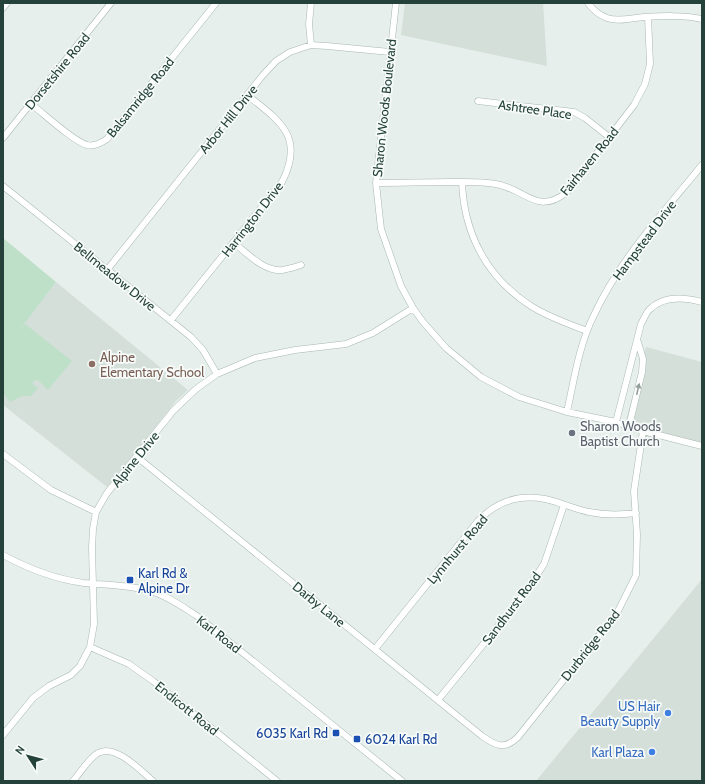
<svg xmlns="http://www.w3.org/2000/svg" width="705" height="784" viewBox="0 0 705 784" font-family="Cabin,sans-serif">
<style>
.built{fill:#d4dfda}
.green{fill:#bfe0c8}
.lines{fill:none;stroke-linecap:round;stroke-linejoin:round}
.minor-casing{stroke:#a8b8b2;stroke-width:7}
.minor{stroke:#fff;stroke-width:6}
.oneway{fill:#92a09c}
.education-dot{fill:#8d6e63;stroke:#f7fbf9;stroke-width:1.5}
.worship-dot{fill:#6b7280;stroke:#f7fbf9;stroke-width:1.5}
.transit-dot{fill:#1a4fb4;stroke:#f7fbf9;stroke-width:1.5}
.shop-dot{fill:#3f7fe0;stroke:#f7fbf9;stroke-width:1.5}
.labels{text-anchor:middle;stroke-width:3.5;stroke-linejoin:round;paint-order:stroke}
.street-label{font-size:13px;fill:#24423a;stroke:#f7fbf9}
.education-label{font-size:13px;fill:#785e54;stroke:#f7fbf9;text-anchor:start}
.worship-label{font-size:13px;fill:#5b616d;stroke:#f7fbf9;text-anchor:start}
.transit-label{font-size:13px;fill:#164399;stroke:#f7fbf9;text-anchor:start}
.shop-label{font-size:13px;fill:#366cbe;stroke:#f7fbf9;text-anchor:end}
</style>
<rect width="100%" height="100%" fill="#e6efeb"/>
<path class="built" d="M405,3H543L547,66L401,35Z
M56,282L188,390L176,401L107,487L3,405V350Z
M646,347L702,362V449L655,436L648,439L625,424Z
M702,579V781H536L667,622Z"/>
<path class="green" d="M3,238L56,282L18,332L25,324L72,361L48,390L38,380L34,381L32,384L38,388L31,396H22L10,402L3,393V364L5,361L3,360Z"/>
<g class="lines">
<defs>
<path id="minor" d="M311,3L309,24L311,45
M396,3L376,183L381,229L401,286L413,308L423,322L446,348L481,377L519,397L567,412L616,422L643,431L702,446
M588,3C593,10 599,15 607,18C618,22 632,18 644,17C663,16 683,15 702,19
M3,8L7,3
M478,101L574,112L585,118L609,137
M31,104C43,113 74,142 87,145C94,147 101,143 107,139L216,3
M3,138L111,3
M462,182C464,234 487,278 531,306C548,317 569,324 587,331
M376,183C400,183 425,182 450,182C465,182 481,181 496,184C526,189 537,216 567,192L634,105L645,84L650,64L648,17
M3,186L191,337L203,350L217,374
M234,243C247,253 264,272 282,270C288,269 295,267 301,265
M107,270L263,75L276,61L290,52L311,45L327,46L390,52
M171,320L282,182C305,137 280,121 247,95
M567,412C574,380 579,345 594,315C620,259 663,213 702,165
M616,422L641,324C644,319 646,313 649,310C663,295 684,297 702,302
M629,426L642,372L643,359L638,342
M3,454L51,490L96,512
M137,457L482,736C496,746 505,750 518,737L617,613L636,575L637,534L634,491L643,431
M3,555C29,569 54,579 84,583C106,585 129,585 151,591C168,596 183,607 197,616L402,781
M90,647L129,664L153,681L277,781
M375,649L478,521C496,502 518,494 545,499C560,502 574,509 589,512C604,515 621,515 636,513
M438,700L525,593L544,564L564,505
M3,735L33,698L49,686L71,675L80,666L90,647L94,624L92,548L93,529L96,512L107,493L173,411L196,389L217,374L255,358L295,350L346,344L373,333L413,308
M73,781C81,772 88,759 98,753C115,743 141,771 153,781"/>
</defs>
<use href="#minor" class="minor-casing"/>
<use href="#minor" class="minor"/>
</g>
<defs><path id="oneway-solid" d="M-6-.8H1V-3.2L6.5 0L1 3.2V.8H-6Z"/></defs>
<use class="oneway" href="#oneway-solid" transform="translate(638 389) rotate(-77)"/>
<circle class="education-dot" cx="92" cy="364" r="4"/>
<circle class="worship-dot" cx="572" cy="433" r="4"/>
<g class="transit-dot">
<rect x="126" y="576" width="8" height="8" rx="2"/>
<rect x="332" y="729" width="8" height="8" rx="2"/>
<rect x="353" y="735" width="8" height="8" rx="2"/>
</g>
<g class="shop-dot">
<circle cx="668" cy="713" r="4"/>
<circle cx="652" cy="752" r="4"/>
</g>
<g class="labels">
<g class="street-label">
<text transform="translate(57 71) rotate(-51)" y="5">Dorsetshire Road</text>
<text transform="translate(140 97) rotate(-51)" y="5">Balsamridge Road</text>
<text transform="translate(384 108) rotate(-84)" y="5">Sharon Woods Boulevard</text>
<text transform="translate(535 109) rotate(8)" y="5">Ashtree Place</text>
<text transform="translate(228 119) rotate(-51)" y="5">Arbor Hill Drive</text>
<text transform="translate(589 161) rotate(-51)" y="5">Fairhaven Road</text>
<text transform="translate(252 219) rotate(-52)" y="5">Harrington Drive</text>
<text transform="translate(644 240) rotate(-53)" y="5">Hampstead Drive</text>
<text transform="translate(115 276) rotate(39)" y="5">Bellmeadow Drive</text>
<text transform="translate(135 459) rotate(-51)" y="5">Alpine Drive</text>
<text transform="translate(457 549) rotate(-50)" y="5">Lynnhurst Road</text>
<text transform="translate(319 604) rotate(39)" y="5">Darby Lane</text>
<text transform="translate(511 608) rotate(-53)" y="5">Sandhurst Road</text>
<text transform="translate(219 634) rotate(38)" y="5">Karl Road</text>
<text transform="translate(590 645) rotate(-52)" y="5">Durbridge Road</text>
<text transform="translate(187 708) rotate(39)" y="5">Endicott Road</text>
</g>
<g class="education-label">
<text x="100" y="362">Alpine<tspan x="100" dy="15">Elementary School</tspan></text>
</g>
<g class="worship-label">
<text x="580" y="431">Sharon Woods<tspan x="580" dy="15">Baptist Church</tspan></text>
</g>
<g class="transit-label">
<text x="138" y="578">Karl Rd &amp;<tspan x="138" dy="15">Alpine Dr</tspan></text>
<text x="328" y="738" text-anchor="end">6035 Karl Rd</text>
<text x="365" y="744">6024 Karl Rd</text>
</g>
<g class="shop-label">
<text x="660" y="711">US Hair<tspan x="660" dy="15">Beauty Supply</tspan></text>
<text x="644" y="757">Karl Plaza</text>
</g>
</g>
<rect width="705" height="784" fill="none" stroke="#24423a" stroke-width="8"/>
<g transform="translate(28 756) rotate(306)" stroke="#f7fbf9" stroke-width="3" paint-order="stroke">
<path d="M0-3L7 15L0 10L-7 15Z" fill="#24423a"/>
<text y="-6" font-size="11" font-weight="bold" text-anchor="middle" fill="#24423a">N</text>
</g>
</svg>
